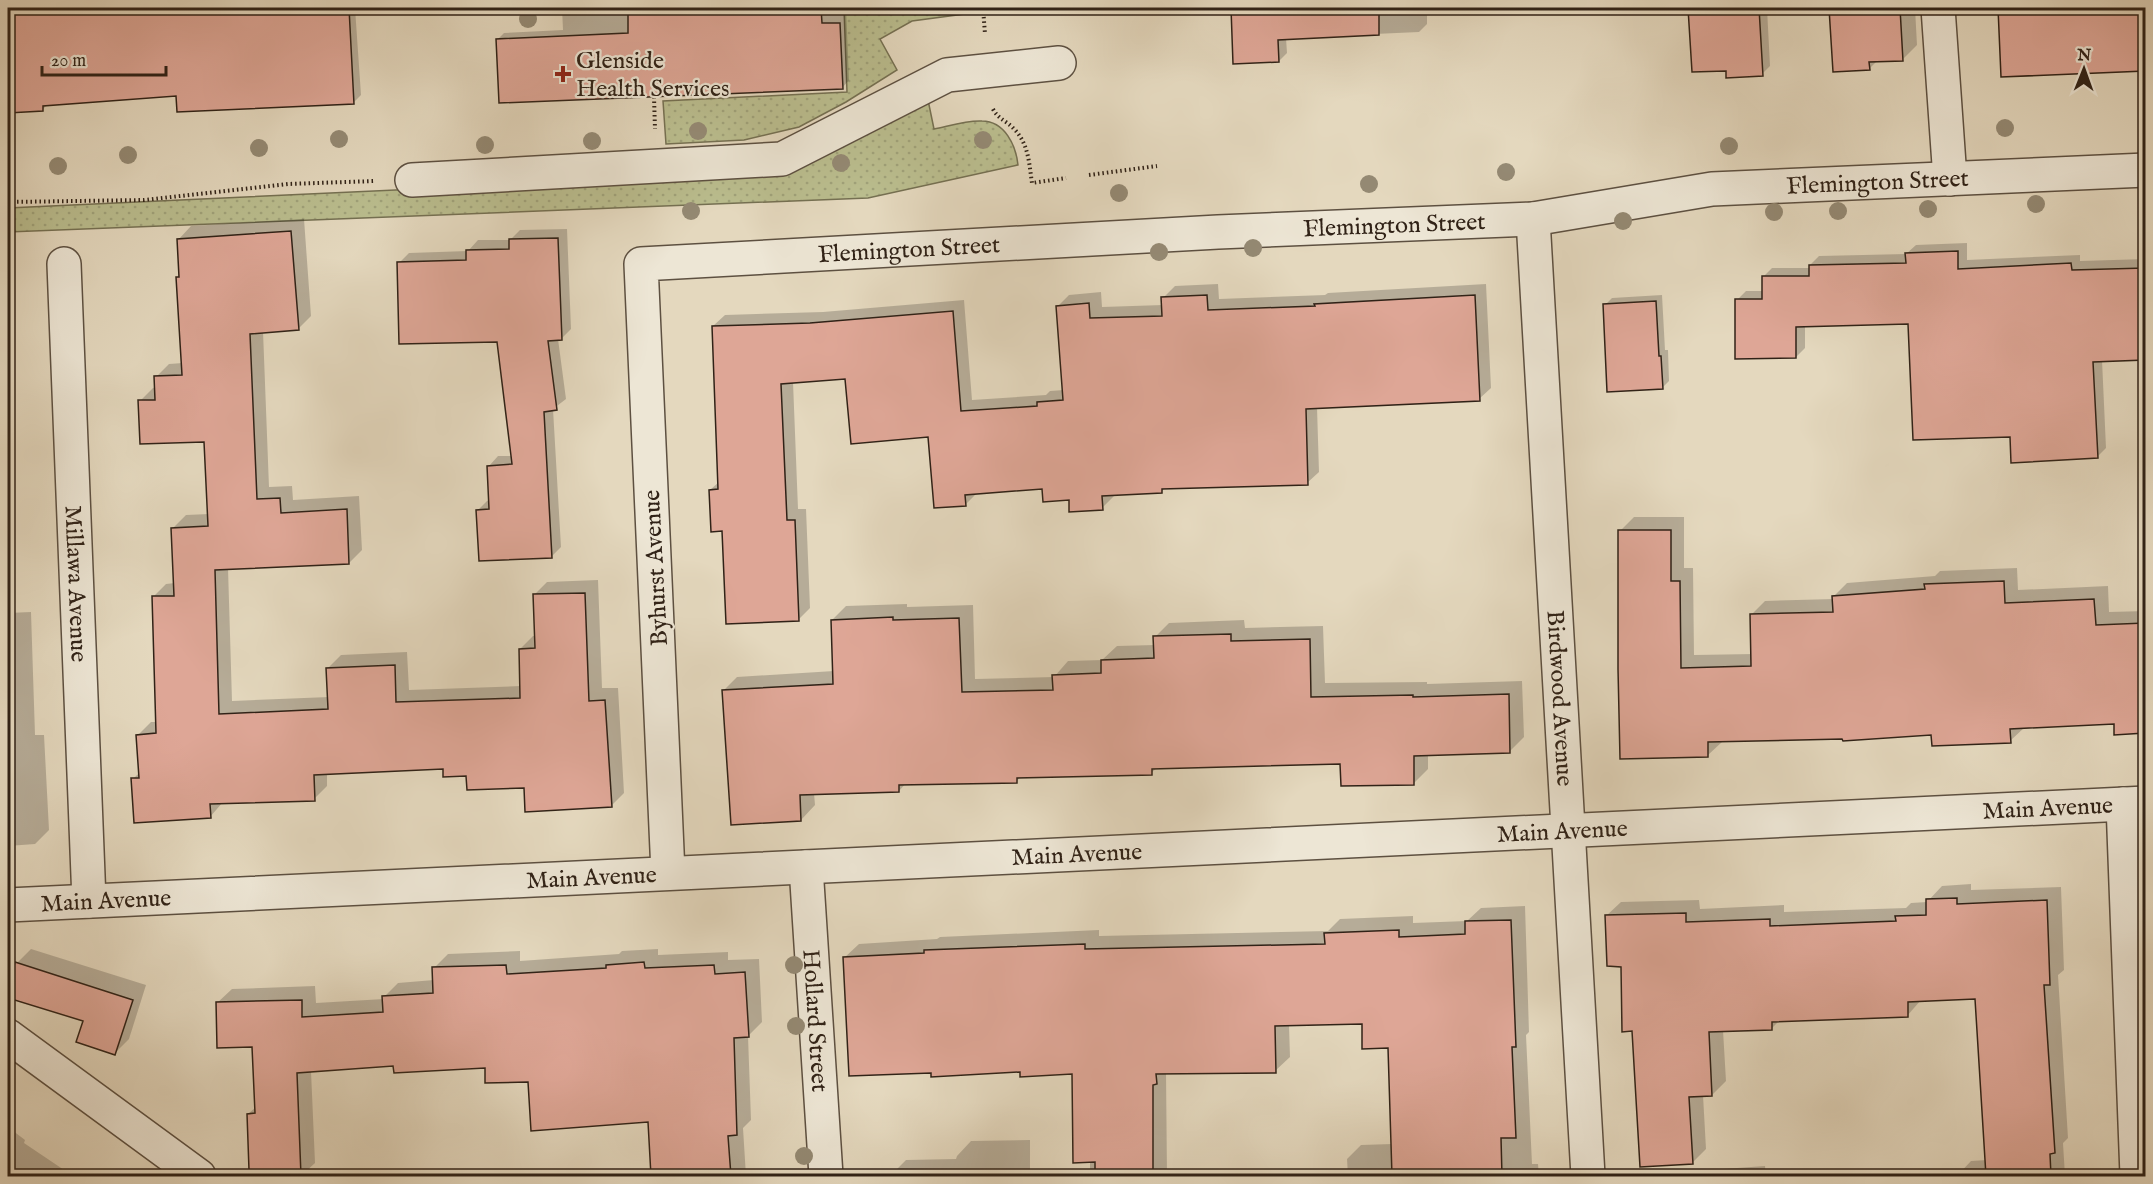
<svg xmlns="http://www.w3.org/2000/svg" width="2153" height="1184" viewBox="0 0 2153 1184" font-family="'IM FELL English',serif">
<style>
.grass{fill:url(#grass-dots);stroke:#757052;stroke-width:1.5}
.shadow{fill:#0003}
.building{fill:#dea696;stroke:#302217;stroke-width:1.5}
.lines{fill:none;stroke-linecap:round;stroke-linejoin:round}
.minor-casing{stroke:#5d5041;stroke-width:36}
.path{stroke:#302217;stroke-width:4;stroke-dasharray:1.5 3;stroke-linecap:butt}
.minor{stroke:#ede6d5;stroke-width:33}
.tree{fill:#948973}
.poi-dot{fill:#8f2418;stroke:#ede6d5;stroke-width:2}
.labels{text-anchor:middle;stroke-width:4.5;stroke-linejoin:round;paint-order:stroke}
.poi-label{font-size:24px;fill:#302217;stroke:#ede6d5;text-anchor:start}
.street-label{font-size:24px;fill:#302217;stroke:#ede6d5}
</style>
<defs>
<pattern id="grass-dots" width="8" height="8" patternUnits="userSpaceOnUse" patternTransform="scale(1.5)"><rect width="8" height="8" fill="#babd8e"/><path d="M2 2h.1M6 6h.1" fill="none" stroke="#a0a27a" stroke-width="1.8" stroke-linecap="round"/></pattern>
</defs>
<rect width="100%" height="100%" fill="#e4d8be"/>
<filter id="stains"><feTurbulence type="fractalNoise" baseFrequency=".00333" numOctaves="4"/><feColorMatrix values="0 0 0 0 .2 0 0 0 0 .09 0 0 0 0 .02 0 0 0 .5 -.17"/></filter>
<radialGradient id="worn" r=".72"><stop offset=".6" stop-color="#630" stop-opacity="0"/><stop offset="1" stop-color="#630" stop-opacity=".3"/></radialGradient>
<path class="grass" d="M844,8H974L972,13L912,21L880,39L897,70L846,102L799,127L744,140L666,144L663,101L847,92Z
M928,100L934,129C949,126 967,120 982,121C1005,121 1016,146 1018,165L868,198L8,232V208L762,173Z"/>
<path class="shadow" d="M8,8H355L361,95L354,102L178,94L48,104L42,110L8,111Z
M562,8H846L849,80L843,87L497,40L504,33L563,30Z
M1232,8H1427V24L1419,32L1286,38L1287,53L1279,61L1235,63Z
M1690,8H1767L1770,66L1762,74L1727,69L1693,71Z
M1831,8H1915L1917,45L1903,59L1877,61L1869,69L1835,71Z
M1999,8H2146V70L2002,76Z
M304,219L311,316L298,329L263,331L269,487L292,486L293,500L359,496L362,550L349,563L228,568L232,701L329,697L328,668L341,655L407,652L409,690L521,686L520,649L533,636H536L534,595L547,582L598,580L602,688H618L624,793L611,806L444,768L327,773V786L314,799L223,802L210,817L133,779L140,772L138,735L151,722H157L153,597L166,584L175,583L173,528L186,515L209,514L205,441L140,401L153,388L156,387V377L169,364L183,363L178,278L181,275L178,240L191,226Z
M567,229L571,329L561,339H558L566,399L553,409L561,547L551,557L478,510L487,501L490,500L489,466L498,456H513L498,340L399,263L409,253L468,251L478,240H510L520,230Z
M1967,243V260L2080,255V261L2146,259V359L2102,360L2106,448L2097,457L1910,323L1805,325V348L1796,357L1737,300L1746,291H1763V277L1772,268H1810V265L1819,256L1906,254L1916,245Z
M1218,284L1219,299L1325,295L1328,293L1486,284L1491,388L1479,399L1317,407L1319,472L1307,483L1166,487L1162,491L1114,494V496L1102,508L1044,487L977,493L966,504L930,436L846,377L793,382L798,509H806L810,608L798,620L724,530L710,490L720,481L713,326L725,315L823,312L964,300L972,400L1046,395L1050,391L1064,390L1058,306L1069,295L1101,292L1102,307L1163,305V298L1175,286Z
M1662,295L1665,350H1668L1669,381L1662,388L1605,305L1612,298Z
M1634,517H1684V568H1693L1694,655L1753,654L1752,614L1765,601L1834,599V596L1847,583L1935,576L1940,571L2017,568L2018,590L2108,586L2109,612L2146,611V732L2116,734L2115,723L2025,727L2010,741L1933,733L1722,742L1708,755L1620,531Z
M907,604V607L973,605L975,679L1054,677L1068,661L1102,660L1117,646L1155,645V637L1169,623L1244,620L1245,628L1323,626L1325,683L1427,682V684L1522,681L1524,737L1510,751L1428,754V769L1414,783L1342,762L1157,768L1151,773L1021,776L1017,781L906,783L899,791L814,793L815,805L801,820L723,691L737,677L834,671L832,620L846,606Z
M31,612L35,735H44L49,830L35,844L8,846V613Z
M1971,884V890L2061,887L2064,970L2058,975L2068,1138L2063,1143L2065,1176H1957L1971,1161L1987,1160L1977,998L1921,1000L1907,1016L1780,1020L1771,1029L1723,1030L1726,1081L1712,1095H1703L1706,1149L1692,1163L1634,1030L1622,965L1606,916L1621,902L1699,900L1700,909L1784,905V912L1906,908L1911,903L1927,902L1942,886Z
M1525,906L1529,1032L1526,1035L1532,1164H1538L1539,1176H1348L1347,1159L1361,1145L1392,1144L1389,1046L1363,1023L1289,1025L1290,1057L1275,1071L1166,1072L1167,1176H1090V1161L1074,1073L1021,1071H932L844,958L859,944L937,939L940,937L1099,930V936L1328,931L1340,919L1413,916V923L1467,921L1481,908Z
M31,949L146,985L129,1039L115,1053L85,1020L8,997L17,963Z
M658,949V955L728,952V960L759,959L762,1022L748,1036L751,1120L743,1128L746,1176H653L649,1120L486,1066L395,1065L311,1071L315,1163L301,1176H266V1168L248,1114L256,1107L253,1045L217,1003L232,989L315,986L316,1003L384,999V997L398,983L434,980V968L448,954L520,951V961L619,954L622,951Z
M8,1127L25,1140L24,1143L73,1176H8Z
M1030,1140V1176H892V1174L906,1160L956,1159L957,1156L971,1141Z
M1765,1166L1766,1176H1677L1681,1172Z"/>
<path class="building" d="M8,8H349L354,104L177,112L176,96L43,106V111L8,113Z
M628,8H821L822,23H840L843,89L499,103L496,39L628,33Z
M1231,8H1379V35L1278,40L1279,62L1233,64Z
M1688,8H1724V10L1759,8L1763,76L1726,78V71L1692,72Z
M1829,8H1900L1903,61L1869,62L1870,70L1833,72Z
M1998,8H2145V71L2001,77Z
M291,231L299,330L250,334L257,499L280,498L281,513L347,509L349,564L215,570L219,714L328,709L326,668L395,665L396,702L520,698L519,649L535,648L533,594L585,593L589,701L605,700L612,807L525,812L524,788L467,790L466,776L443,777V769L314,775L315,801L210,804L211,818L134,823L131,778H139L136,735L156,733L152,596H174L171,528L208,526L204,442L140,444L138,400H155L154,376L182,375L176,277H179L177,239Z
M558,238L562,340L548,341L557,410L544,412L552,558L479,561L476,510L489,509L487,466L512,464L497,342L399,344L397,262L466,260V250L509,249V239Z
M1958,251V269L2071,263L2072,270L2145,268V360L2093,362L2098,458L2011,463L2010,437L1913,440L1908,324L1796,327V358L1735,359V299H1762V276H1809V265L1906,263L1905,253Z
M1207,295L1208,310L1315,306L1314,304L1475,295L1480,401L1306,409L1308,485L1162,489V493L1102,496L1103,510L1069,512V500L1043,502L1042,489L965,495L966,506L934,508L928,437L851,444L845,379L781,384L787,520H795L799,621L726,624L722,531L711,532L709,490L718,489L712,326L810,323L953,311L961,411L1037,406V402L1063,400L1056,306L1089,303L1090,318L1162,316L1161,297Z
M1656,301L1659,356H1661L1663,389L1607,392L1603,304Z
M1618,530H1671V581H1680L1681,668L1751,666L1750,614L1833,612L1832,596L1925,589L1924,584L2004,581L2005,603L2094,599L2096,625L2145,623V733L2114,735V724L2010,729L2011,743L1932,746L1931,735L1843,741L1842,739L1708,742V757L1620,759L1618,669Z
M893,617V620L959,618L962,692L1053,690L1052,675L1101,673V660L1154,658L1153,636L1231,634V641L1310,639L1311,697L1413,695V697L1509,694L1510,753L1414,756V785L1341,786L1340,764L1152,769V775L1017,778V783L899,785V792L800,795L801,821L731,825L722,690L833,684L831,620Z
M1957,898V904L2047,900L2050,985H2044L2055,1153L2050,1154L2051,1176H1986L1975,999L1908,1002V1017L1772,1022V1030L1709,1032L1712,1096L1689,1097L1693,1164L1640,1167L1632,1031L1622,1032L1621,967L1607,966L1605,915L1686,913V922L1770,919V926L1896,921L1895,916L1926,915V899Z
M1511,920L1516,1047H1512L1516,1138H1501L1502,1176H1392L1388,1048L1362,1049V1024L1275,1026L1276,1073L1156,1074L1157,1084L1153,1085V1176H1095V1162L1073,1163L1072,1074L1020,1077V1072L931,1077V1073L849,1076L843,957L924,953V950L1085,944V949L1325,944L1324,933L1399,930V937L1465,934V921Z
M15,962L133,1000L115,1055L76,1042L83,1021L8,998V988Z
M644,962L645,968L714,965L715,974L745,972L749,1037L734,1038L737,1135L728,1136L731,1176H651L648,1122L531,1131L528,1082L485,1083V1068L394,1073L393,1066L297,1073L301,1176H265V1170H249L247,1114L255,1113L252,1047L217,1048L216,1002L302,1000V1017L383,1012L382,996L433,993L432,967L506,965L507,974L606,968V965Z"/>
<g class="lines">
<defs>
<g id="minor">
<path d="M1938,8L1950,179"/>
<path d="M412,180L782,159L947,75L1059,63"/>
<path id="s1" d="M1533,219L1588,1176"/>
<path id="s2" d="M64,264L89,901"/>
<path d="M2123,804L2137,1176"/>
<path id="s3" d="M806,867L826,1176"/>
<path id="s4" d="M668,873L641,264L1218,232L1533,219L1712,189L2146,170"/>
<path id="s5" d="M8,905L2146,803"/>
<path d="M8,1036L199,1176"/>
</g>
</defs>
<use href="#minor" class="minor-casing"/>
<path class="path" d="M556,8L557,10L628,8
M983,8L985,34
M654,97L655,129
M993,109C998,119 1007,121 1014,129C1029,144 1029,164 1032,183L1066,178
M1089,175L1157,166
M8,202L144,200L288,184L375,181"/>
<use href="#minor" class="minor"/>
</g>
<g class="tree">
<circle cx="528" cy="19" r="9"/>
<circle cx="2005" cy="128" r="9"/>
<circle cx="698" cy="131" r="9"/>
<circle cx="339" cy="139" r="9"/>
<circle cx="983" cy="140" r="9"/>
<circle cx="592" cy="141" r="9"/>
<circle cx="485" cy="145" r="9"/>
<circle cx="1729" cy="146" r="9"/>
<circle cx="259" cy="148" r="9"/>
<circle cx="128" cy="155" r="9"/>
<circle cx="841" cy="163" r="9"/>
<circle cx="58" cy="166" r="9"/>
<circle cx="1506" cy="172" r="9"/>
<circle cx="1369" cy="184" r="9"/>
<circle cx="1119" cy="193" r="9"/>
<circle cx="2036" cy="204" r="9"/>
<circle cx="1928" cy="209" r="9"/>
<circle cx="691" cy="211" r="9"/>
<circle cx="1838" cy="211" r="9"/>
<circle cx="1774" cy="212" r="9"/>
<circle cx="1623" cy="221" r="9"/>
<circle cx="1253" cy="248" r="9"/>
<circle cx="1159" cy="252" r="9"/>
<circle cx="794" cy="965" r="9"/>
<circle cx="796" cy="1026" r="9"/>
<circle cx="804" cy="1156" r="9"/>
</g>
<path class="poi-dot" d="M560 65h6v6h6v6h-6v6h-6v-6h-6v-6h6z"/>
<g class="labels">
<g class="poi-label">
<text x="576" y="68">Glenside<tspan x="576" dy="28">Health Services</tspan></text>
</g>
<g class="street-label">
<text dy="8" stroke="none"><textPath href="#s4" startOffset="1850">Flemington Street</textPath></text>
<text dy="8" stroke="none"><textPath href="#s4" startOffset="1364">Flemington Street</textPath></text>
<text dy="8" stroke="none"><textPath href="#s4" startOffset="878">Flemington Street</textPath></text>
<text transform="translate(655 568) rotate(-93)" y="8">Byhurst Avenue</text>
<text dy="8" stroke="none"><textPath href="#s2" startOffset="320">Millawa Avenue</textPath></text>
<text dy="8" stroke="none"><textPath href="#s1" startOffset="480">Birdwood Avenue</textPath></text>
<text dy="8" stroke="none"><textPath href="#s5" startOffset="2042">Main Avenue</textPath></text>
<text dy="8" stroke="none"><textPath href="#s5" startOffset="1556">Main Avenue</textPath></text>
<text dy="8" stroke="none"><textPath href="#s5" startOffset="1070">Main Avenue</textPath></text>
<text dy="8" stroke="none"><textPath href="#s5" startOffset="584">Main Avenue</textPath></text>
<text dy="8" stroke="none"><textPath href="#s5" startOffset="98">Main Avenue</textPath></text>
<text dy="8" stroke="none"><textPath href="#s3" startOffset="154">Hollard Street</textPath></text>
</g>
</g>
<rect width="2153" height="1184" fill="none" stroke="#e4d8be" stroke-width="30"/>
<rect x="9" y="9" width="2135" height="1166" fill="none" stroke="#302217" stroke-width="3"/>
<rect x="15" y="15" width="2123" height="1154" fill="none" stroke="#302217" stroke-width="1.5"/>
<g transform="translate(2084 69) rotate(1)" stroke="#ede6d5" stroke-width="4.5" paint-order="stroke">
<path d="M0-4.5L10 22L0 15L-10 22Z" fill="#302217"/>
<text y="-9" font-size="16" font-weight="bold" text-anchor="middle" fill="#302217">N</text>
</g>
<path d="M42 66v9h124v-9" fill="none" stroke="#302217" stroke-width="3"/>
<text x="51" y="66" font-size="18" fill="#302217" stroke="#ede6d5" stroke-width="4.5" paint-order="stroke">20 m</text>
<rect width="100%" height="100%" filter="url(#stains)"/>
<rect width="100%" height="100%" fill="url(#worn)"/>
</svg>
